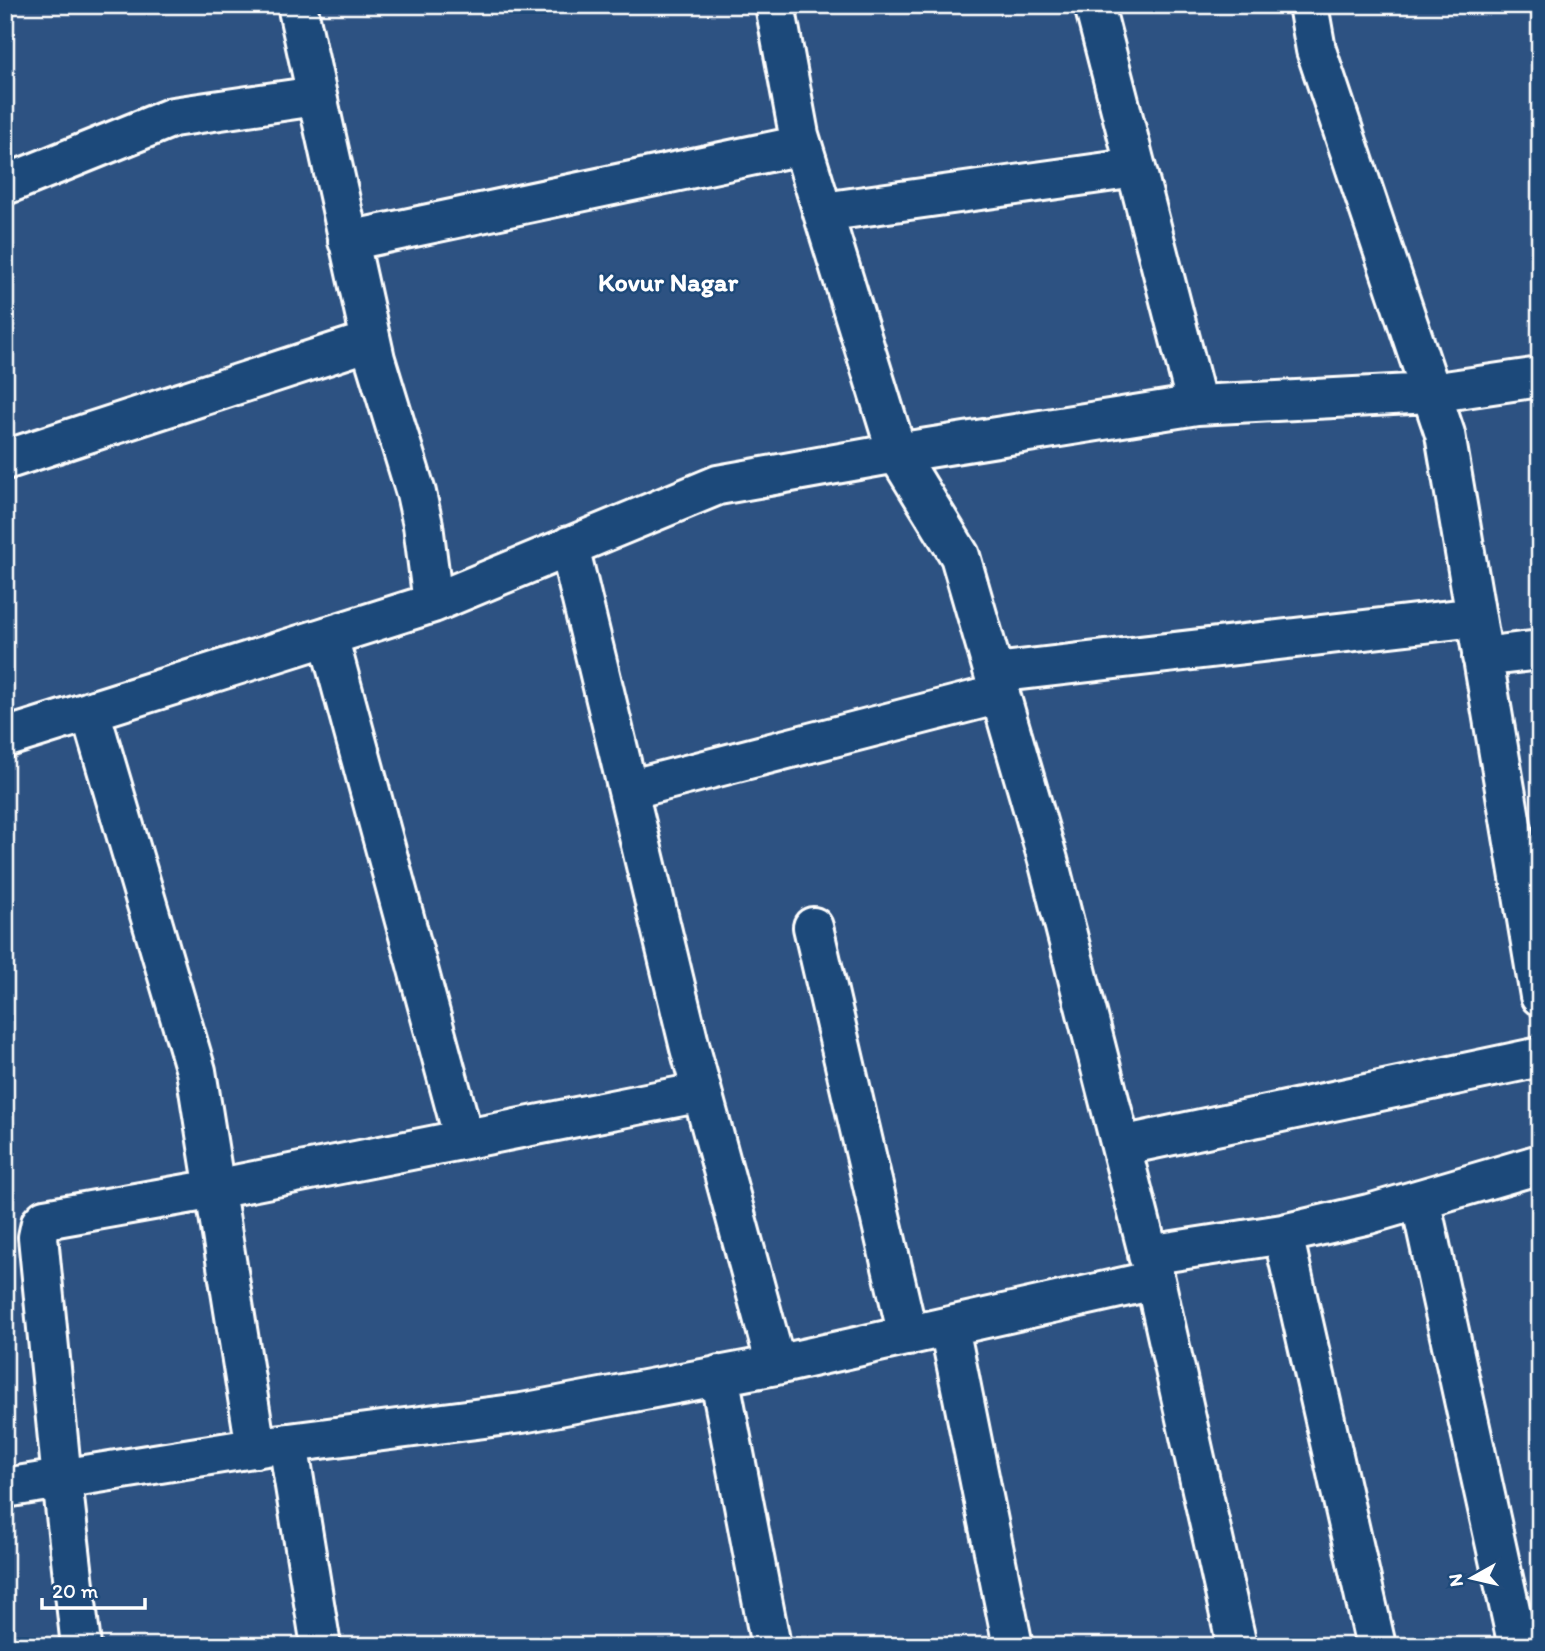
<svg xmlns="http://www.w3.org/2000/svg" width="1545" height="1651" viewBox="0 0 1545 1651" font-family="Itim,sans-serif">
<style>
.lines{fill:none;stroke-linecap:round;stroke-linejoin:round}
.minor-casing{stroke:#fff;stroke-width:44}
.minor{stroke:#1f4a7a;stroke-width:38}
.labels{text-anchor:middle;stroke-width:5;stroke-linejoin:round;paint-order:stroke}
.neighbourhood-label{font-size:26px;font-weight:bold;fill:#fff;stroke:#1f4a7a}
</style>
<rect width="100%" height="100%" fill="#2d5282"/>
<filter id="ink" filterUnits="userSpaceOnUse"><feTurbulence type="fractalNoise" baseFrequency=".0143" numOctaves="2"/><feDisplacementMap in="SourceGraphic" scale="14" xChannelSelector="R" yChannelSelector="G"/><feConvolveMatrix kernelMatrix="1 2 1 2 8 2 1 2 1" color-interpolation-filters="sRGB"/></filter>
<g filter="url(#ink)">
<g class="lines">
<defs>
<path id="minor" d="M297,5L375,359L416,493L423,525L433,603
M775,5L799,135L897,453L960,556L1048,860L1155,1280L1237,1646
M1308,5L1316,50L1445,434L1540,996
M5,185L173,117L316,96
M823,212L1136,168
M348,241L802,145
M1197,405L1431,393L1540,377
M5,460L370,341
M328,636L464,1139
M1482,657L1540,650
M994,673L1476,617
M90,711L196,1071L256,1448
M5,738L433,603L718,485L897,453L1197,405L1094,5
M628,790L1000,694
M813,927L908,1336
M1121,1146L1540,1057
M1420,1199L1518,1646
M1283,1234L1376,1646
M1148,1255L1283,1234L1369,1214L1540,1164
M949,1327L1013,1646
M776,1365L1155,1280
M719,1375L771,1646
M288,1443L321,1646
M5,1488L266,1446L522,1413L776,1365L690,1048L569,546
M81,1646L62,1480L38,1237L41,1223L45,1219L215,1189L702,1092"/>
</defs>
<use href="#minor" class="minor-casing"/>
<use href="#minor" class="minor"/>
</g>
</g>
<g class="labels">
<g class="neighbourhood-label">
<text x="668" y="291">Kovur Nagar</text>
</g>
</g>
<rect width="1545" height="1651" fill="none" stroke="#1f4a7a" stroke-width="28"/>
<rect x="14" y="14" width="1517" height="1623" fill="none" stroke="#fff" stroke-width="2.5" filter="url(#ink)"/>
<g transform="translate(1472 1578) rotate(262)" stroke="#1f4a7a" stroke-width="5" paint-order="stroke">
<path d="M0-5L12 26L0 18L-12 26Z" fill="#ffffff"/>
<text y="-10" font-size="19" font-weight="bold" text-anchor="middle" fill="#ffffff">N</text>
</g>
<path d="M42 1598v10h103v-10" fill="none" stroke="#ffffff" stroke-width="3.5"/>
<text x="52" y="1598" font-size="21" fill="#ffffff" stroke="#1f4a7a" stroke-width="5" paint-order="stroke">20 m</text>
</svg>
